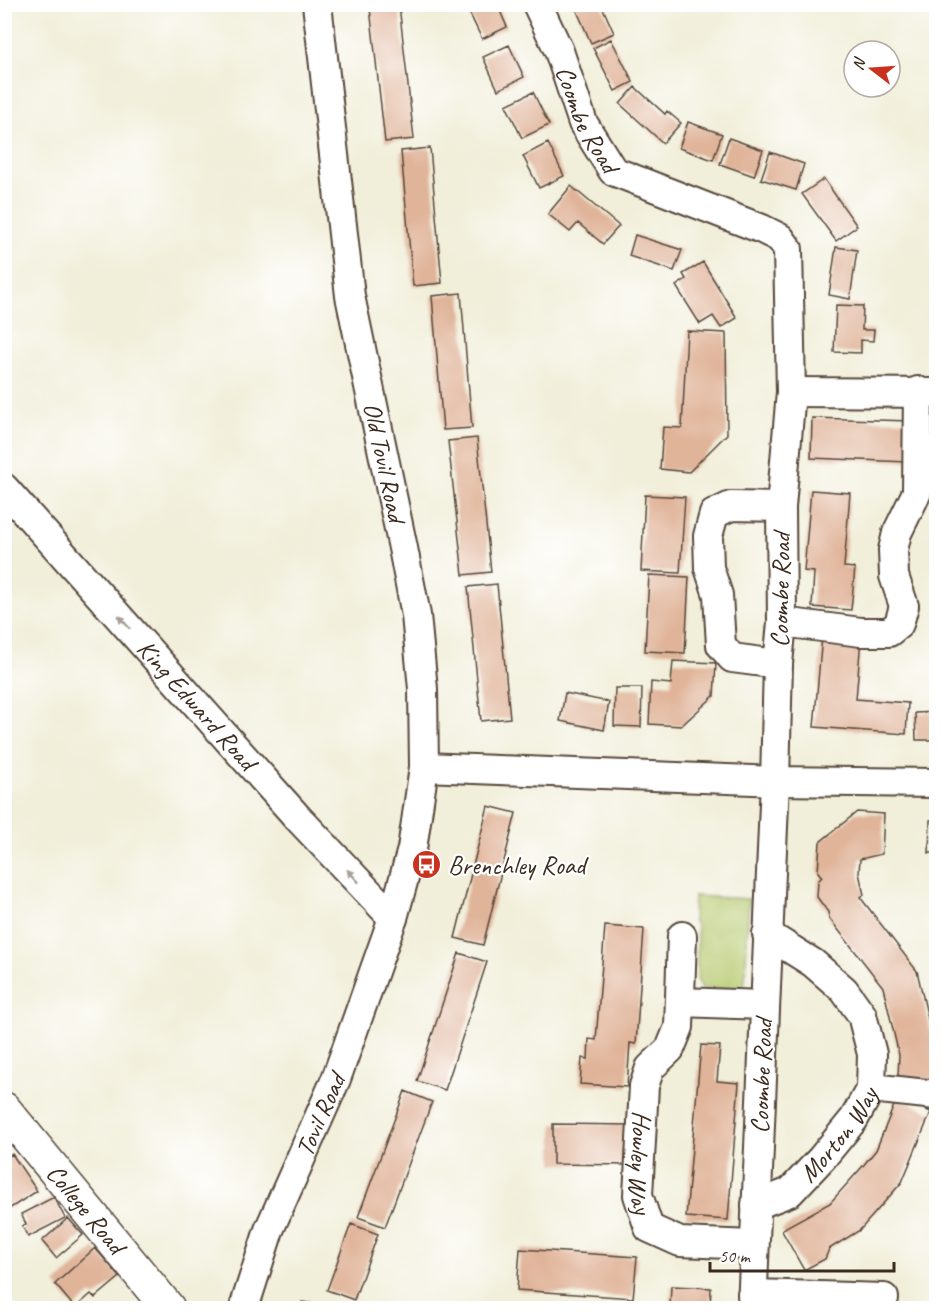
<svg xmlns="http://www.w3.org/2000/svg" width="941" height="1313" viewBox="0 0 941 1313" font-family="Caveat,sans-serif">
<style>
.green{fill:#b4c76a;stroke:#787844;stroke-width:1.5}
.building{fill:#e0b499}
.lines{fill:none;stroke-linecap:round;stroke-linejoin:round}
.minor-casing{stroke:#56473a;stroke-width:32}
.major-casing{stroke:#56473a;stroke-width:36}
.minor{stroke:#fff;stroke-width:28}
.major{stroke:#fff;stroke-width:33}
.oneway{fill:#a79f9a}
.labels{text-anchor:middle;stroke-width:4.5;stroke-linejoin:round;paint-order:stroke}
.street-label{font-size:26px;fill:#3b2a1e;stroke:#fff}
.poi-label{font-size:26px;fill:#3b2a1e;stroke:#fff;text-anchor:start}
</style>
<rect width="100%" height="100%" fill="#fff"/>
<filter id="ink" filterUnits="userSpaceOnUse"><feTurbulence type="fractalNoise" baseFrequency=".0167" numOctaves="2"/><feDisplacementMap in="SourceGraphic" scale="12" xChannelSelector="R" yChannelSelector="G"/><feConvolveMatrix kernelMatrix="1 2 1 2 8 2 1 2 1" color-interpolation-filters="sRGB"/></filter>
<filter id="wash" filterUnits="userSpaceOnUse"><feTurbulence type="fractalNoise" baseFrequency=".008" numOctaves="4" result="noise"/><feDisplacementMap in="SourceGraphic" scale="24" xChannelSelector="R" yChannelSelector="G"/><feGaussianBlur stdDeviation="1.35" result="paint"/><feColorMatrix in="noise" values="0 0 0 0 0 0 0 0 0 0 0 0 0 0 0 0 0 1.4 0 .05"/><feComposite in="paint" operator="in"/></filter>
<g filter="url(#wash)">
<rect width="100%" height="100%" fill="#f1eed9"/>
<path class="green" d="M694,896L749,899L745,983L740,989H702L697,979V927L693,920Z"/>
<g id="blocks">
<path class="building" d="M469,4H497L507,27L482,39L466,6Z
M574,4H601L614,33L591,43Z
M399,5L414,139L385,142L370,8Z
M611,39L633,82L615,91L593,48Z
M509,45L524,77L498,90L483,57Z
M635,87L665,114L667,111L681,123L663,143L620,104Z
M533,92L549,125L522,138L506,105Z
M688,122L722,134L713,160L679,148Z
M729,138L763,150L754,176L720,164Z
M548,143L564,176L539,188L523,156Z
M430,148L442,283L413,286L401,151Z
M770,152L804,164L796,190L761,179Z
M824,179L857,226L836,241L802,194Z
M571,186L619,226L603,244L578,223L570,232L548,214Z
M635,235L682,250L674,271L629,256Z
M836,247L857,250L850,299L829,295Z
M703,262L737,318L721,328L713,316L700,324L676,286L686,279L683,274Z
M461,293L472,428L443,430L432,296Z
M836,305L863,306L862,330H874L873,341L861,340V353L834,352Z
M687,331L726,333L727,434L689,472L660,469L663,427L682,428Z
M812,418L910,421L908,462L811,458Z
M477,438L491,572L463,575L448,441Z
M811,490L850,493L844,567L855,568L851,610L812,607L814,572L804,571Z
M645,495L685,497L680,573L641,571Z
M649,575L689,577L685,653L645,651Z
M497,584L510,718L481,721L468,587Z
M822,636L861,639L856,699L908,703L906,734L814,727Z
M673,661L716,663L714,696L681,726L649,724L651,682L671,684Z
M615,688H642L641,727L614,726Z
M565,693L609,702L604,730L560,721Z
M936,712V747H933L932,740H916L915,713Z
M488,806L516,813L483,945L455,938Z
M857,812L884,814L882,854L860,859L859,873L864,895L860,897L917,971L936,1053V1080L898,1078L899,1055L883,987L829,918L828,912L817,897L818,881L822,877L818,872L820,842Z
M930,820H936V853H929Z
M605,926L644,929L636,1044L630,1043L627,1087L580,1084L582,1058L588,1059L589,1039L596,1040Z
M459,953L487,962L445,1090L417,1081Z
M701,1045L720,1046L717,1081L739,1083L728,1220L686,1217Z
M405,1091L432,1102L385,1227L358,1217Z
M897,1098L931,1112L902,1182L860,1230L829,1249L825,1259L804,1270L782,1231L786,1227L830,1203L862,1167L876,1150Z
M553,1124L632,1125L631,1165L553,1164Z
M12,1154L37,1191L9,1209L4,1202V1160Z
M54,1197L65,1218L28,1237L22,1226L26,1224L21,1214Z
M68,1218L83,1235L56,1258L42,1241Z
M351,1224L378,1234L354,1300L327,1290Z
M95,1248L120,1277L95,1298L91,1294L75,1308L55,1284Z
M520,1249L637,1257L633,1298L517,1290Z
M671,1286L711,1288L710,1308H670Z
M302,1302L330,1306L329,1308H301Z"/>
</g>
</g>
<g filter="url(#ink)">
<use href="#blocks" fill-opacity="0" stroke="#56473a" stroke-width="1.5"/>
<g class="lines">
<defs>
<g id="minor">
<path id="s1" d="M537,4L559,51L583,123L613,171L762,229L780,238L788,249L791,392L781,507L782,622L778,664L775,781L752,1308"/>
<path d="M791,392L936,393"/>
<path id="s2" d="M4,488L298,818L393,918"/>
<path d="M782,622L861,632H889L899,624L904,606L894,576L893,550L897,533L917,492L918,391"/>
<path d="M778,664L732,658L721,645L718,595L709,568L708,536L714,514L731,506L781,507"/>
<path d="M424,767L775,781L936,783"/>
<path id="s3" d="M682,936L679,1027L670,1049L650,1068L644,1086L638,1195L649,1228L680,1242L753,1245"/>
<path d="M680,1002L764,1005"/>
<path d="M871,1088L936,1095"/>
<path id="s4" d="M756,1205L790,1192L822,1158L854,1119L871,1088L872,1054L862,1015L844,990L813,963L767,934"/>
<path d="M752,1294L884,1298"/>
<path id="s5" d="M244,1308L269,1230L336,1079L393,918L412,849L424,767L423,689L416,615L403,548L350,296L317,4"/>
</g>
<g id="major">
<path id="s6" d="M4,1109L168,1308"/>
</g>
</defs>
<use href="#minor" class="minor-casing"/>
<use href="#major" class="major-casing"/>
<use href="#minor" class="minor"/>
<use href="#major" class="major"/>
</g>
<defs><path id="oneway-solid" d="M-6-.8H1V-3.2L6.5 0L1 3.2V.8H-6Z" transform="scale(1.5)"/></defs>
<g class="oneway">
<use href="#oneway-solid" transform="translate(124 622) rotate(-132)"/>
<use href="#oneway-solid" transform="translate(353 876) rotate(-133)"/>
</g>
</g>
<defs>
<symbol id="bus-disc" viewBox="-11 -11 22 22"><circle r="9.5" fill="#c8321e" stroke="#fff"/><path d="M-5-6H5V4H4V6H2V4H-2V6H-4V4H-5ZM-3.5-4V0h7V-4ZM-3.5 1.2v1.5H-2V1.2ZM2 1.2v1.5H3.5V1.2Z" fill="#fff"/></symbol>
</defs>
<g fill-rule="evenodd">
<use href="#bus-disc" x="410" y="848" width="33" height="33"/>
</g>
<g class="labels">
<g class="street-label">
<text dy="9" stroke="none"><textPath href="#s1" startOffset="126">Coombe Road</textPath></text>
<text transform="translate(385 462) rotate(78)" y="9">Old Tovil Road</text>
<text transform="translate(780 590) rotate(-89)" y="9">Coombe Road</text>
<text dy="9" stroke="none"><textPath href="#s2" startOffset="290">King Edward Road</textPath></text>
<text transform="translate(761 1076) rotate(-88)" y="9">Coombe Road</text>
<text dy="9" stroke="none"><textPath href="#s5" startOffset="208">Tovil Road</textPath></text>
<text dy="9" stroke="none"><textPath href="#s4" startOffset="112">Morton Way</textPath></text>
<text dy="9" stroke="none"><textPath href="#s3" startOffset="238">Howley Way</textPath></text>
<text dy="9" stroke="none"><textPath href="#s6" startOffset="129">College Road</textPath></text>
</g>
<g class="poi-label">
<text x="448" y="874">Brenchley Road</text>
</g>
</g>
<rect width="941" height="1313" fill="none" stroke="#fff" stroke-width="24"/>
<g transform="translate(872 69) rotate(287)"><circle r="28" fill="#ffffff" stroke="#b1aaa5" stroke-width="1.5"/>
<path d="M0-4.5L10 22L0 15L-10 22Z" fill="#c8321e"/>
<text y="-9" font-size="16" font-weight="bold" text-anchor="middle" fill="#3b2a1e">N</text>
</g>
<path d="M710 1262v9h184v-9" fill="none" stroke="#3b2a1e" stroke-width="3"/>
<text x="719" y="1262" font-size="18" fill="#3b2a1e" stroke="#ffffff" stroke-width="4.5" paint-order="stroke">50 m</text>
</svg>
